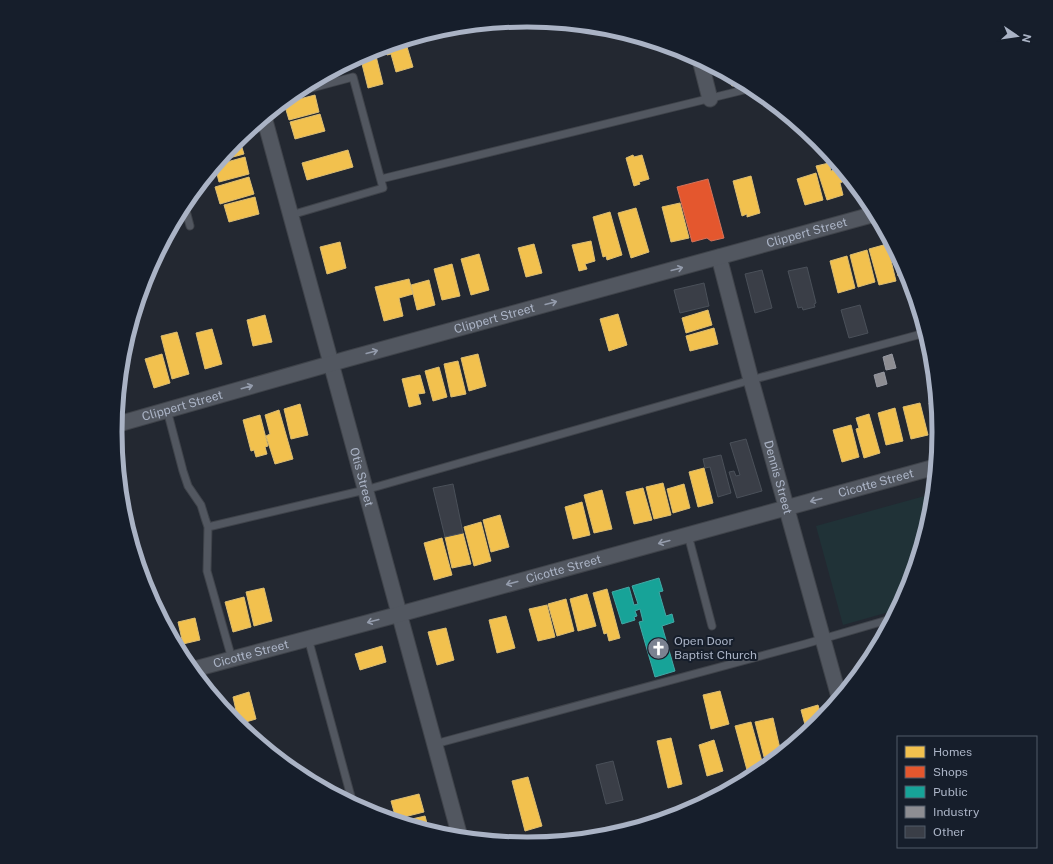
<svg xmlns="http://www.w3.org/2000/svg" width="1053" height="864" viewBox="0 0 1053 864" font-family="'Public Sans',sans-serif">
<style>
.green{fill:#203237}
.homes{fill:#f2c14e;stroke:#dcbd72}
.shops{fill:#e4572e;stroke:#d3735b}
.public{fill:#17a398;stroke:#43a8a6}
.industry{fill:#8d8d92;stroke:#9698a1}
.building{fill:#3a3e47;stroke:#4a5059}
.lines{fill:none;stroke-linecap:round;stroke-linejoin:round}
.lane-casing{stroke:#3f434a;stroke-width:9}
.street-casing{stroke:#3f434a;stroke-width:17}
.lane{stroke:#525760;stroke-width:7}
.street{stroke:#525760;stroke-width:15}
.oneway{stroke:#949cac}
.labels{text-anchor:middle;stroke-width:4;stroke-linejoin:round;paint-order:stroke}
.street-label{font-size:12px;fill:#aab3c5;stroke:#161e2b}
.poi-label{font-size:12px;fill:#aab3c5;stroke:#161e2b;text-anchor:start}
.rim{fill:none;stroke:#aab3c5;stroke-width:5}
</style>
<rect width="100%" height="100%" fill="#232831"/>
<path class="green" d="M932,494L931,513L907,590L896,610L843,625L816,526Z"/>
<path class="homes" d="M405,40L413,67L396,72L391,54L387,55L384,47Z
M376,56L383,84L368,88L361,60Z
M729,76L743,83L732,86Z
M315,95L319,112L289,120L284,103Z
M320,114L325,131L295,139L290,122Z
M239,138L244,154L218,161L235,141Z
M348,150L353,167L307,180L302,163Z
M633,155L634,157L642,155L649,179L639,182L640,184L634,186L626,158Z
M245,157L249,174L219,182L215,166L216,165Z
M829,163L831,171L840,168L844,181L840,183L843,195L827,200L816,166Z
M816,173L823,200L805,205L797,179Z
M751,176L760,213L747,217V214L742,216L733,181Z
M249,177L254,194L220,204L215,187Z
M255,197L259,214L229,222L224,205Z
M680,203L689,238L671,242L662,207Z
M636,208L649,252L631,258L618,213Z
M610,212L622,255L607,260L606,256L603,257L593,217Z
M591,241L595,261L585,264L587,269L579,271L572,245Z
M340,242L346,268L327,274L320,247Z
M891,243L907,273L898,276Z
M534,244L542,273L526,277L518,248Z
M887,244L896,281L879,285L869,249Z
M867,250L875,282L858,287L850,255Z
M479,254L489,290L471,295L461,259Z
M847,256L855,288L838,293L830,261Z
M452,264L460,296L442,300L434,269Z
M409,279L413,294L399,298L403,316L384,321L375,287Z
M429,280L435,305L417,310L411,285Z
M708,310L712,325L686,333L682,318Z
M618,314L627,345L609,351L600,319Z
M265,315L272,342L253,346L247,320Z
M714,328L718,344L690,351L686,336Z
M212,329L222,364L205,369L196,333Z
M177,332L189,374L172,379L161,336Z
M162,354L170,383L154,388L145,359Z
M478,354L486,386L469,391L461,358Z
M458,361L466,394L451,397L444,364Z
M439,367L447,397L433,401L425,371Z
M420,375L425,393L418,394L421,404L409,407L402,379Z
M936,402L938,432V435L929,403Z
M920,403L928,435L911,439L903,407Z
M300,404L308,435L291,439L284,409Z
M895,408L903,441L886,445L878,413Z
M279,410L293,459L275,464L266,436L270,434L265,415Z
M869,414L880,453L864,458L856,429L859,428L856,418Z
M260,415L268,446L265,447L267,454L256,457L254,450L251,451L243,420Z
M851,425L859,457L842,462L833,430Z
M704,468L713,503L698,507L689,472Z
M663,483L671,515L654,519L646,487Z
M684,484L690,508L673,513L667,489Z
M643,488L652,520L634,524L626,492Z
M602,490L612,529L594,533L584,495Z
M582,502L590,535L573,539L565,507Z
M500,515L509,547L491,552L483,520Z
M481,522L491,561L474,566L464,527Z
M463,533L471,564L452,568L445,537Z
M442,538L452,575L434,580L424,543Z
M264,588L272,621L254,626L246,592Z
M607,589L620,638L609,641L607,633L604,634L593,593Z
M587,594L596,626L578,631L570,599Z
M244,597L251,627L233,632L225,602Z
M566,599L574,631L557,636L548,604Z
M547,605L555,637L538,641L529,609Z
M506,616L515,648L497,653L489,620Z
M195,618L200,640L183,644L178,622Z
M446,628L454,660L437,665L428,632Z
M382,646L386,662L360,670L355,654Z
M720,691L729,724L711,729L703,695Z
M249,692L256,719L239,724L233,697Z
M818,705L822,718L807,732L801,710Z
M773,718L781,753L764,757L755,722Z
M751,722L763,765L747,770L735,726Z
M671,738L682,784L668,788L657,741Z
M714,740L723,771L707,776L699,745Z
M528,777L542,826L525,831L512,781Z
M419,794L424,812L396,819L391,801Z
M425,816L429,831L404,823L403,821Z"/>
<path class="shops" d="M708,179L724,238L711,241L707,238L692,242L677,187Z"/>
<path class="public" d="M659,578L663,591L659,592L666,616L672,614L674,622L662,626L675,671L655,677L639,622L643,621L640,609L635,611L637,616L634,617L635,620L622,624L612,592L629,587L634,605L638,604L632,586Z"/>
<path class="industry" d="M892,354L896,368L886,370L883,357Z
M884,372L887,384L877,387L874,375Z"/>
<path class="building" d="M807,267L816,303L814,304L815,307L803,310L802,307L798,308L788,271Z
M762,270L772,308L755,313L745,274Z
M704,283L709,306L680,313L674,290Z
M860,305L868,333L849,338L841,310Z
M746,439L762,491L737,498L729,472L734,471L736,476L740,475L730,443Z
M721,455L731,493L718,497L710,467L705,468L703,459Z
M453,484L463,533L445,537L433,488Z
M613,761L623,800L606,804L596,765Z"/>
<g class="lines">
<defs>
<path id="lane" d="M381,179L752,88
M184,203L190,226
M291,215L383,188L353,77L293,93
M167,410L183,471L188,486L201,505L205,518L208,527L207,571L232,659
M208,527L365,490L751,380L925,333
M688,535L712,626
M308,638L353,804
M435,744L805,644L891,619"/>
<g id="street">
<path d="M700,60L710,99"/>
<path id="s1" d="M264,117C329,357 394,597 460,837"/>
<path id="s2" d="M719,257L751,380L839,697"/>
<path id="s3" d="M115,425L347,359L875,214"/>
<path id="s4" d="M191,670L400,614L935,467"/>
<path d="M604,836L631,829"/>
</g>
</defs>
<use href="#lane" class="lane-casing"/>
<use href="#street" class="street-casing"/>
<use href="#lane" class="lane"/>
<use href="#street" class="street"/>
</g>
<defs><path id="oneway-shaft" d="M-6 0H5M1.5-3L5.5 0L1.5 3" fill="none" stroke-width="1.6" stroke-linecap="round" stroke-linejoin="round"/></defs>
<g class="oneway">
<use href="#oneway-shaft" transform="translate(677 269) rotate(-15)"/>
<use href="#oneway-shaft" transform="translate(551 303) rotate(-15)"/>
<use href="#oneway-shaft" transform="translate(372 352) rotate(-15)"/>
<use href="#oneway-shaft" transform="translate(247 387) rotate(-16)"/>
<use href="#oneway-shaft" transform="translate(816 500) rotate(165)"/>
<use href="#oneway-shaft" transform="translate(664 542) rotate(165)"/>
<use href="#oneway-shaft" transform="translate(512 583) rotate(165)"/>
<use href="#oneway-shaft" transform="translate(373 621) rotate(165)"/>
</g>
<defs>
<symbol id="church-disc" viewBox="-11 -11 22 22"><circle r="9.5" fill="#7b8291" stroke="#161e2b"/><path d="M-1.2-6h2.4v3.5h3.3v2.4h-3.3V6h-2.4V-.1h-3.3v-2.4h3.3Z" fill="#fff"/></symbol>
</defs>
<g fill-rule="evenodd">
<use href="#church-disc" x="646" y="636" width="25" height="25"/>
</g>
<g class="labels">
<g class="street-label">
<text dy="4" stroke="none"><textPath href="#s3" startOffset="718">Clippert Street</textPath></text>
<text dy="4" stroke="none"><textPath href="#s3" startOffset="394">Clippert Street</textPath></text>
<text dy="4" stroke="none"><textPath href="#s3" startOffset="70">Clippert Street</textPath></text>
<text dy="4" stroke="none"><textPath href="#s1" startOffset="373">Otis Street</textPath></text>
<text dy="4" stroke="none"><textPath href="#s2" startOffset="228">Dennis Street</textPath></text>
<text dy="4" stroke="none"><textPath href="#s4" startOffset="710">Cicotte Street</textPath></text>
<text dy="4" stroke="none"><textPath href="#s4" startOffset="386">Cicotte Street</textPath></text>
<text dy="4" stroke="none"><textPath href="#s4" startOffset="62">Cicotte Street</textPath></text>
</g>
<g class="poi-label">
<text x="674" y="645">Open Door<tspan x="674" dy="14">Baptist Church</tspan></text>
</g>
</g>
<path d="M0 0H1053V864H0ZM122 432a405 405 0 1 1 810 0a405 405 0 1 1-810 0Z" fill="#161e2b" fill-rule="evenodd"/>
<path class="rim" d="M122 432a405 405 0 1 1 810 0a405 405 0 1 1-810 0Z"/>
<rect x="897" y="736" width="140" height="112" fill="#161e2b" stroke="#515a69"/>
<rect x="905" y="746" width="20" height="12" fill="#f2c14e" stroke="#515a69"/>
<text x="933" y="756" font-size="12" fill="#aab3c5">Homes</text>
<rect x="905" y="766" width="20" height="12" fill="#e4572e" stroke="#515a69"/>
<text x="933" y="776" font-size="12" fill="#aab3c5">Shops</text>
<rect x="905" y="786" width="20" height="12" fill="#17a398" stroke="#515a69"/>
<text x="933" y="796" font-size="12" fill="#aab3c5">Public</text>
<rect x="905" y="806" width="20" height="12" fill="#8d8d92" stroke="#515a69"/>
<text x="933" y="816" font-size="12" fill="#aab3c5">Industry</text>
<rect x="905" y="826" width="20" height="12" fill="#3a3e47" stroke="#515a69"/>
<text x="933" y="836" font-size="12" fill="#aab3c5">Other</text>
<g transform="translate(1017 36) rotate(103)" stroke="#161e2b" stroke-width="3" paint-order="stroke">
<path d="M0-3L7 15L0 10L-7 15Z" fill="#aab3c5"/>
<text y="-6" font-size="11" font-weight="bold" text-anchor="middle" fill="#aab3c5">N</text>
</g>
</svg>
